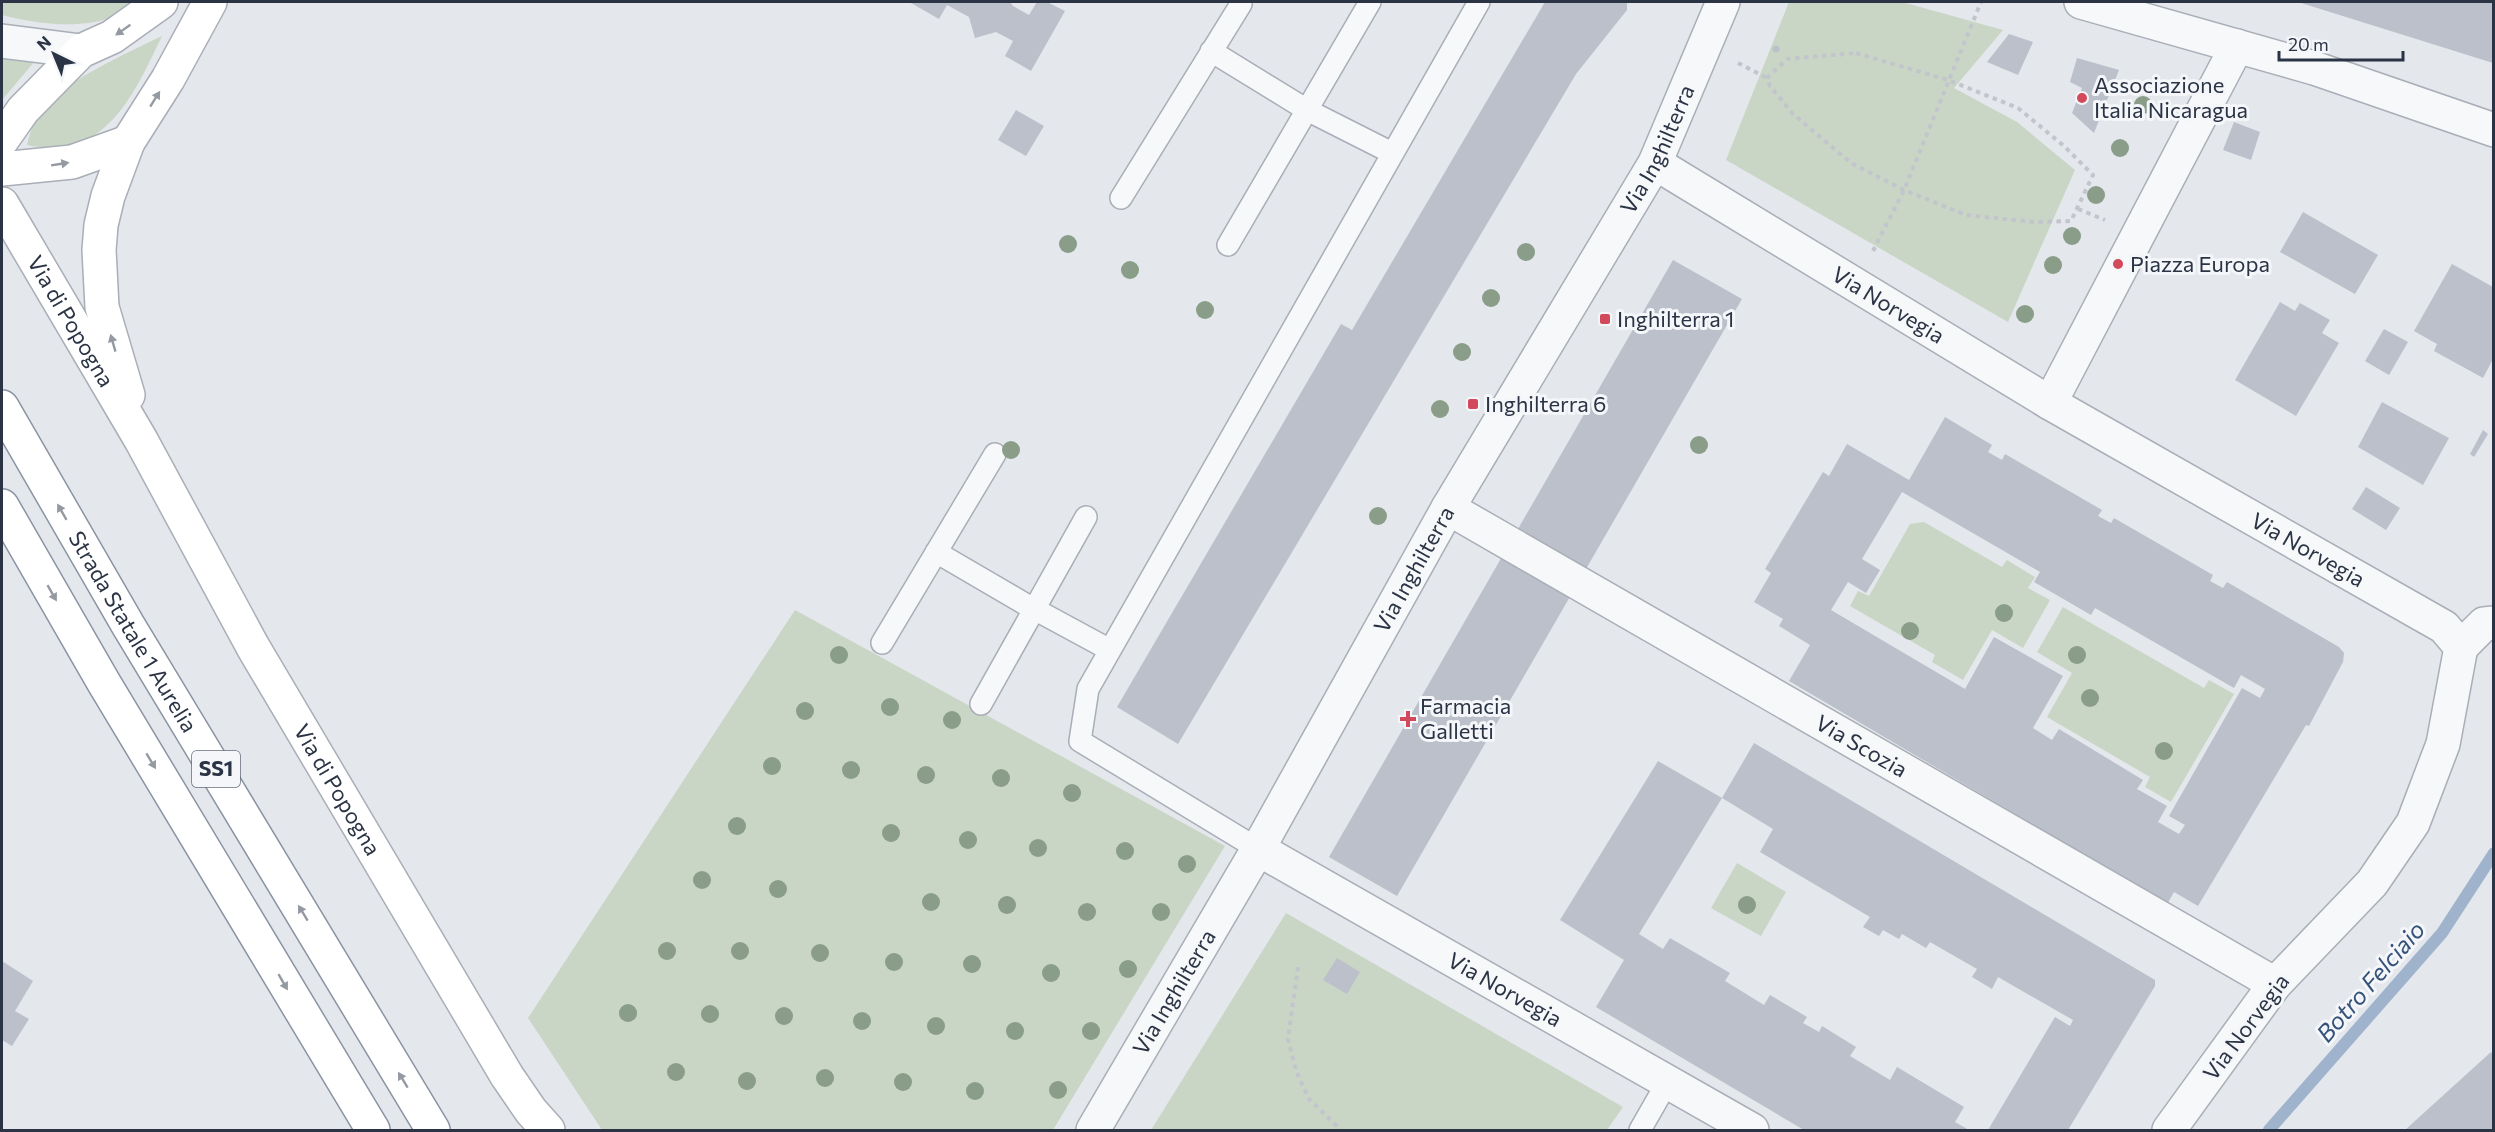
<svg xmlns="http://www.w3.org/2000/svg" width="2495" height="1132" viewBox="0 0 2495 1132" font-family="Commissioner,sans-serif">
<style>
.green{fill:#c9d6c5}
.lines{fill:none;stroke-linecap:round;stroke-linejoin:round}
.stream{stroke:#9fb4cc;stroke-width:12}
.building{fill:#bbc0ca;fill-rule:evenodd}
.lane-casing{stroke:#a9aeb7;stroke-width:24}
.street-casing{stroke:#a9aeb7;stroke-width:36}
.secondary-casing{stroke:#a9aeb7;stroke-width:36}
.highway-casing{stroke:#8b94a3;stroke-width:36}
.path{stroke:#c2c5cb;stroke-width:4;stroke-dasharray:4.5 4.5;stroke-linecap:butt}
.lane{stroke:#f7f8fa;stroke-width:21}
.street{stroke:#f7f8fa;stroke-width:33}
.secondary{stroke:#fff;stroke-width:33}
.highway{stroke:#fff;stroke-width:33}
.tree{fill:#899d89}
.oneway{fill:#959aa2}
.poi-dot{fill:#d1495b;stroke:#f4f6f9;stroke-width:2}
.labels{text-anchor:middle;stroke-width:6;stroke-linejoin:round;paint-order:stroke}
.shield{fill:#f4f6f9;stroke:#676e7b;stroke-width:1.5}
.shield-label{font-size:21px;font-weight:bold;fill:#2b3445}
.poi-label{font-size:22px;fill:#2b3445;stroke:#f4f6f9;text-anchor:start}
.street-label{font-size:22px;fill:#2b3445;stroke:#f4f6f9}
.water-label{font-size:24px;font-style:italic;fill:#34527a;stroke:#f4f6f9}
</style>
<rect width="100%" height="100%" fill="#e4e7ec"/>
<path class="green" d="M2,2H140C132,6 124,13 116,16C80,30 37,24 2,15Z
M1789,2H1902L2003,30L1954,88L2017,122L2075,170L2008,322L1726,160Z
M162,36C134,94 106,162 27,145C30,133 35,116 43,107C73,77 123,55 162,36Z
M2,58L35,61L2,100Z
M1924,522L2002,567L2007,560L2035,577L2028,588L2050,600L2023,648L1992,630L1963,680L1932,662L1935,655L1850,606L1858,591L1869,596L1910,524Z
M2063,607L2204,688L2209,680L2234,694L2171,802L2145,787L2150,777L2047,717L2072,673L2037,652Z
M795,610L1225,846L1053,1130H602L528,1018Z
M1737,863L1786,892L1761,936L1711,908Z
M1286,913L1623,1107L1607,1130H1151Z"/>
<g class="lines">
<path class="stream" d="M2269,1130L2442,933L2494,853"/>
</g>
<path class="building" d="M912,2H1010L1013,6L1029,15L1037,2H1047L1065,11L1031,71L1005,56L1013,41L996,32L975,38L969,17L947,5L939,19L911,3Z
M1545,2H1627V10L1576,74L1178,744L1117,707L1341,324L1352,330Z
M2298,2H2493V63Z
M2009,34L2033,42L2018,75L1987,62Z
M1772.5 49a3.5 3.5 0 1 1 7 0a3.5 3.5 0 1 1-7 0Z
M2077,58L2119,70L2094,133L2072,113L2082,88L2070,82Z
M1016,110L1044,126L1026,156L998,140Z
M2234,122L2260,132L2251,160L2223,150Z
M2303,212L2378,255L2355,294L2280,252Z
M1673,260L1742,299L1397,896L1329,857Z
M2452,264L2493,287V359L2483,378L2434,351L2437,344L2414,331Z
M2280,302L2295,311L2300,303L2330,320L2322,333L2339,343L2296,416L2235,380Z
M2384,329L2408,342L2389,375L2365,361Z
M2382,402L2449,438L2423,485L2358,447Z
M1945,417L1992,445L1988,452L2002,460L2005,454L2102,510L2098,516L2111,523L2114,518L2213,575L2210,581L2223,588L2227,582L2339,647L2344,653L2343,662L2309,726L2306,725L2198,906L2174,892L2166,906L2124,878L1789,681L1810,645L1779,626L1783,619L1754,602L1771,573L1765,569L1823,472L1829,476L1847,444L1909,480ZM1902,492L2040,572L2034,582L2091,615L2095,608L2234,688L2241,675L2265,689L2260,698L2242,688L2169,816L2185,825L2179,834L2158,822L2167,806L2137,789L2143,780L2059,729L2052,740L2033,728L2063,676L1994,637L1965,689L1831,610L1848,582L1866,593L1880,570L1862,559Z
M2483,430L2488,434L2474,457L2470,454Z
M2366,487L2400,508L2386,530L2352,509Z
M1754,743L2155,980V986L2068,1130H1988L2055,1017L2070,1026L2073,1020L1998,977L1992,989L1972,977L1977,969L1930,942L1926,948L1902,934L1899,939L1883,930L1879,936L1863,927L1870,917L1760,852L1773,829L1722,798Z
M1658,761L1722,798L1639,934L1663,949L1670,938L1730,973L1725,981L1764,1005L1770,995L1807,1017L1803,1023L1819,1032L1822,1026L1856,1047L1850,1056L1890,1080L1897,1067L1964,1107L1955,1122L1969,1130H1804L1596,1007L1624,960L1560,920Z
M1337,958L1360,972L1347,994L1323,980Z
M2,961L33,981L15,1011L29,1019L12,1046L2,1040Z
M2491,1052L2493,1055V1130H2405Z"/>
<g class="lines">
<defs>
<path id="lane" d="M1211,51L1307,110L1392,153
M1121,198L1241,4
M1228,245L1370,2
M936,552L1025,604L1110,650
M882,643L995,454
M981,704L1086,517
M1258,849L1080,741L1088,689L1479,2
M1640,1130L1668,1081"/>
<g id="street">
<path d="M2081,2L2314,68L2494,130"/>
<path d="M2,41L81,51"/>
<path id="s1" d="M1655,163L2050,403L2444,627L2461,647L2443,744L2413,823L2372,883L2275,984L2169,1130"/>
<path d="M2050,403L2237,46"/>
<path id="s2" d="M1448,508L2275,984"/>
<path d="M2461,647L2484,624L2494,623"/>
<path id="s3" d="M1258,849L1752,1130"/>
<path id="s4" d="M1093,1130L1258,849L1448,508L1655,163L1723,2"/>
</g>
<g id="secondary">
<path d="M2,140L23,110L81,51L112,37L161,2"/>
<path d="M2,169L72,162L128,142"/>
<path id="s5" d="M2,204L141,440L253,647L507,1076L531,1111L548,1130"/>
<path d="M128,395L102,307L99,250L101,225L108,196L128,142L168,79L210,2"/>
</g>
<g id="highway">
<path id="s6" d="M2,407L128,625L433,1130"/>
<path d="M2,506L104,683L373,1130"/>
</g>
</defs>
<use href="#lane" class="lane-casing"/>
<use href="#street" class="street-casing"/>
<use href="#secondary" class="secondary-casing"/>
<use href="#highway" class="highway-casing"/>
<path class="path" d="M1856,53L1948,80L2018,108L2064,146L2093,175L2071,221L2034,222L1966,215L1904,190L1851,163L1793,114L1770,86L1767,78L1787,59Z
M1738,63L1767,78
M2078,209L2105,220
M1873,251L1904,190L1981,2
M1298,967L1288,1039L1296,1071L1309,1099L1341,1130"/>
<use href="#lane" class="lane"/>
<use href="#street" class="street"/>
<use href="#secondary" class="secondary"/>
<use href="#highway" class="highway"/>
</g>
<g class="tree">
<circle cx="2143" cy="105" r="9"/>
<circle cx="2120" cy="148" r="9"/>
<circle cx="2096" cy="195" r="9"/>
<circle cx="2072" cy="236" r="9"/>
<circle cx="1068" cy="244" r="9"/>
<circle cx="1526" cy="252" r="9"/>
<circle cx="2053" cy="265" r="9"/>
<circle cx="1130" cy="270" r="9"/>
<circle cx="1491" cy="298" r="9"/>
<circle cx="1205" cy="310" r="9"/>
<circle cx="2025" cy="314" r="9"/>
<circle cx="1462" cy="352" r="9"/>
<circle cx="1440" cy="409" r="9"/>
<circle cx="1699" cy="445" r="9"/>
<circle cx="1011" cy="450" r="9"/>
<circle cx="1378" cy="516" r="9"/>
<circle cx="2004" cy="613" r="9"/>
<circle cx="1910" cy="631" r="9"/>
<circle cx="839" cy="655" r="9"/>
<circle cx="2077" cy="655" r="9"/>
<circle cx="2090" cy="698" r="9"/>
<circle cx="890" cy="707" r="9"/>
<circle cx="805" cy="711" r="9"/>
<circle cx="952" cy="720" r="9"/>
<circle cx="2164" cy="751" r="9"/>
<circle cx="772" cy="766" r="9"/>
<circle cx="851" cy="770" r="9"/>
<circle cx="926" cy="775" r="9"/>
<circle cx="1001" cy="778" r="9"/>
<circle cx="1072" cy="793" r="9"/>
<circle cx="737" cy="826" r="9"/>
<circle cx="891" cy="833" r="9"/>
<circle cx="968" cy="840" r="9"/>
<circle cx="1038" cy="848" r="9"/>
<circle cx="1125" cy="851" r="9"/>
<circle cx="1187" cy="864" r="9"/>
<circle cx="702" cy="880" r="9"/>
<circle cx="778" cy="889" r="9"/>
<circle cx="931" cy="902" r="9"/>
<circle cx="1007" cy="905" r="9"/>
<circle cx="1747" cy="905" r="9"/>
<circle cx="1087" cy="912" r="9"/>
<circle cx="1161" cy="912" r="9"/>
<circle cx="667" cy="951" r="9"/>
<circle cx="740" cy="951" r="9"/>
<circle cx="820" cy="953" r="9"/>
<circle cx="894" cy="962" r="9"/>
<circle cx="972" cy="964" r="9"/>
<circle cx="1128" cy="969" r="9"/>
<circle cx="1051" cy="973" r="9"/>
<circle cx="628" cy="1013" r="9"/>
<circle cx="710" cy="1014" r="9"/>
<circle cx="784" cy="1016" r="9"/>
<circle cx="862" cy="1021" r="9"/>
<circle cx="936" cy="1026" r="9"/>
<circle cx="1015" cy="1031" r="9"/>
<circle cx="1091" cy="1031" r="9"/>
<circle cx="676" cy="1072" r="9"/>
<circle cx="825" cy="1078" r="9"/>
<circle cx="747" cy="1081" r="9"/>
<circle cx="903" cy="1082" r="9"/>
<circle cx="1058" cy="1090" r="9"/>
<circle cx="975" cy="1091" r="9"/>
</g>
<defs><path id="oneway-solid" d="M-6-.8H1V-3.2L6.5 0L1 3.2V.8H-6Z" transform="scale(1.5)"/></defs>
<g class="oneway">
<use href="#oneway-solid" transform="translate(123 30) rotate(145)"/>
<use href="#oneway-solid" transform="translate(155 99) rotate(-58)"/>
<use href="#oneway-solid" transform="translate(60 164) rotate(-9)"/>
<use href="#oneway-solid" transform="translate(113 343) rotate(-106)"/>
<use href="#oneway-solid" transform="translate(62 512) rotate(-120)"/>
<use href="#oneway-solid" transform="translate(52 593) rotate(60)"/>
<use href="#oneway-solid" transform="translate(151 761) rotate(59)"/>
<use href="#oneway-solid" transform="translate(303 913) rotate(-121)"/>
<use href="#oneway-solid" transform="translate(283 982) rotate(60)"/>
<use href="#oneway-solid" transform="translate(403 1080) rotate(-121)"/>
</g>
<g class="poi-dot">
<circle cx="2082" cy="98" r="6"/>
<circle cx="2118" cy="264" r="6"/>
<rect x="1599" y="313" width="12" height="12" rx="3"/>
<rect x="1467" y="398" width="12" height="12" rx="3"/>
<path d="M1405 710h6v6h6v6h-6v6h-6v-6h-6v-6h6z"/>
</g>
<g class="labels">
<rect class="shield" x="192" y="751" width="48" height="36" rx="4.5"/>
<g class="shield-label">
<text x="216" y="776">SS1</text>
</g>
<g class="poi-label">
<text x="2094" y="93">Associazione<tspan x="2094" dy="25">Italia Nicaragua</tspan></text>
<text x="2130" y="272">Piazza Europa</text>
<text x="1617" y="327">Inghilterra 1</text>
<text x="1485" y="412">Inghilterra 6</text>
<text x="1420" y="714">Farmacia<tspan x="1420" dy="25">Galletti</tspan></text>
</g>
<g class="street-label">
<text dy="8" stroke="none"><textPath href="#s4" startOffset="1132">Via Inghilterra</textPath></text>
<text dy="8" stroke="none"><textPath href="#s1" startOffset="273">Via Norvegia</textPath></text>
<text dy="8" stroke="none"><textPath href="#s5" startOffset="136">Via di Popogna</textPath></text>
<text dy="8" stroke="none"><textPath href="#s1" startOffset="759">Via Norvegia</textPath></text>
<text dy="8" stroke="none"><textPath href="#s4" startOffset="646">Via Inghilterra</textPath></text>
<text dy="8" stroke="none"><textPath href="#s6" startOffset="260">Strada Statale 1 Aurelia</textPath></text>
<text dy="8" stroke="none"><textPath href="#s2" startOffset="477">Via Scozia</textPath></text>
<text dy="8" stroke="none"><textPath href="#s5" startOffset="675">Via di Popogna</textPath></text>
<text dy="8" stroke="none"><textPath href="#s3" startOffset="284">Via Norvegia</textPath></text>
<text dy="8" stroke="none"><textPath href="#s4" startOffset="160">Via Inghilterra</textPath></text>
<text transform="translate(2246 1027) rotate(-53)" y="8">Via Norvegia</text>
</g>
<g class="water-label">
<text transform="translate(2371 982) rotate(-49)" y="8">Botro Felciaio</text>
</g>
</g>
<rect width="2495" height="1132" fill="none" stroke="#2b3445" stroke-width="6"/>
<g transform="translate(54 54) rotate(317)" stroke="#f4f6f9" stroke-width="4.5" paint-order="stroke">
<path d="M0-4.5L10 22L0 15L-10 22Z" fill="#2b3445"/>
<text y="-9" font-size="16" font-weight="bold" text-anchor="middle" fill="#2b3445">N</text>
</g>
<path d="M2279 51v9h124v-9" fill="none" stroke="#2b3445" stroke-width="3"/>
<text x="2288" y="51" font-size="18" fill="#2b3445" stroke="#f4f6f9" stroke-width="4.5" paint-order="stroke">20 m</text>
</svg>
